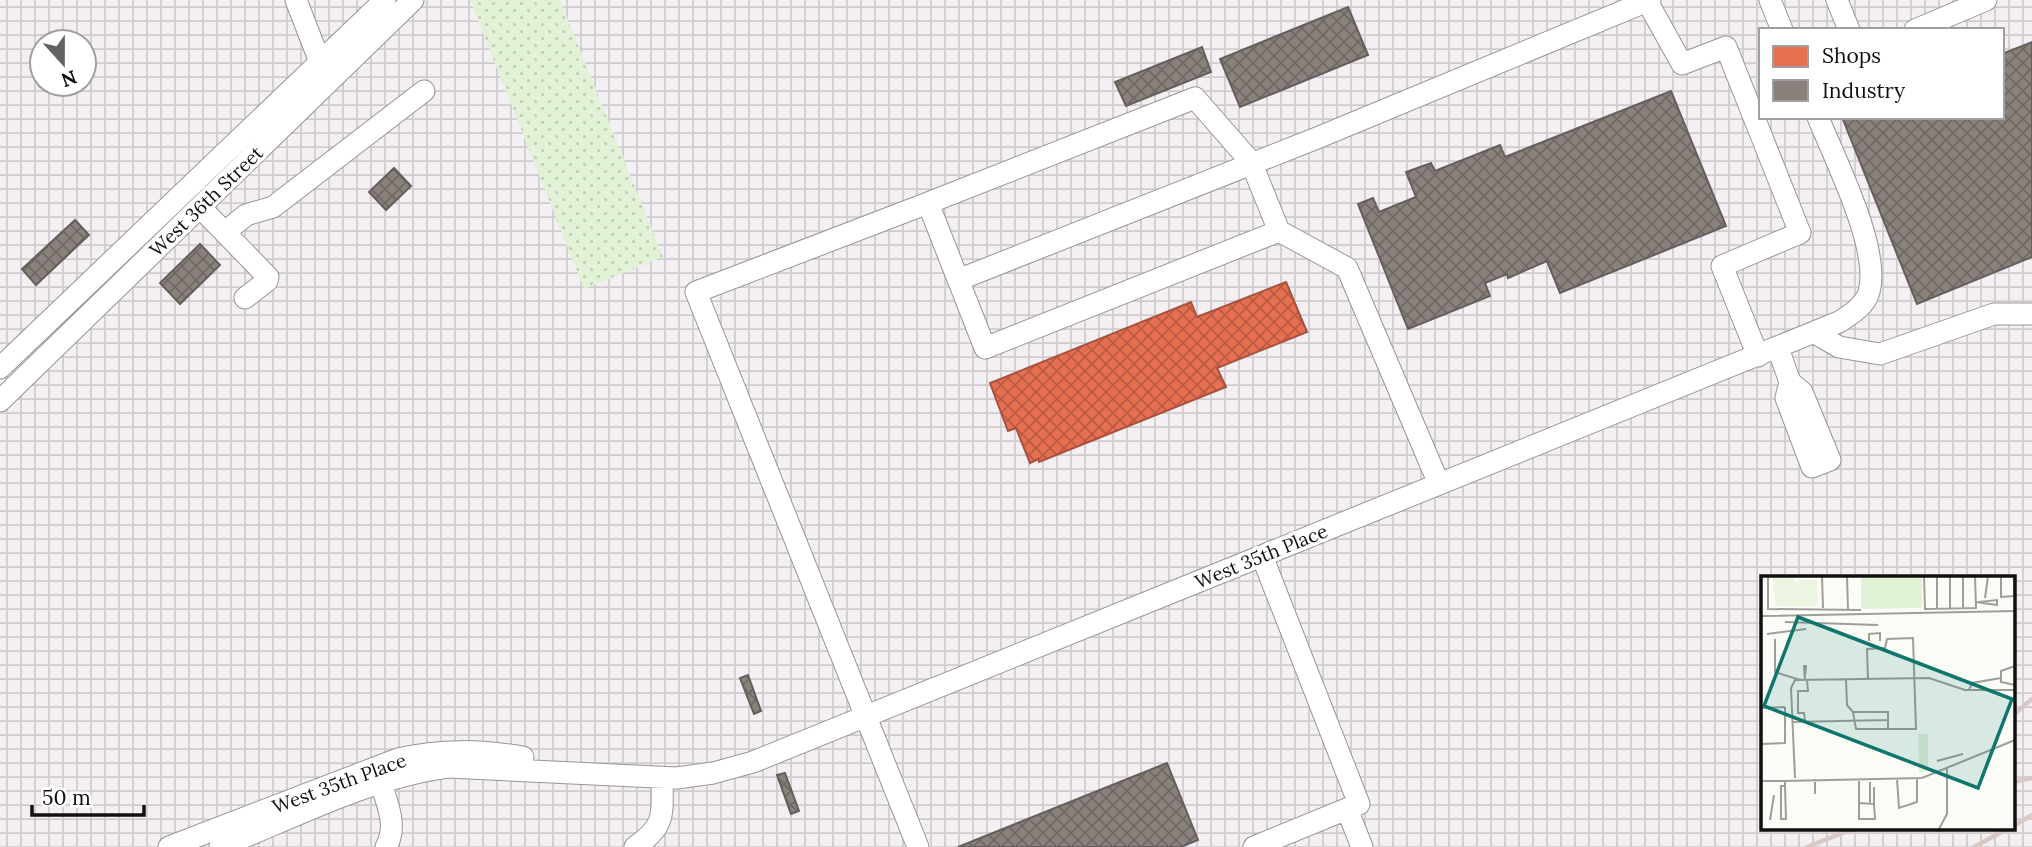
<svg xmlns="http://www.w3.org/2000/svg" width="2032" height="847" viewBox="0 0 2032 847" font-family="Lora,serif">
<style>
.industrial{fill:url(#industrial-grid);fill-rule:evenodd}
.grass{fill:url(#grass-dots)}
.shops{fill:url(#shops-cross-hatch);stroke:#a6523e;stroke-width:2}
.industry{fill:url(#industry-cross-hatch);stroke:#655f5c;stroke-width:2}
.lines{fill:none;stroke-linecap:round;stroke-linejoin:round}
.minor-casing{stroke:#969694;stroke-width:23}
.minor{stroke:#fffffe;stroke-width:21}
.rail{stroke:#d8c9c6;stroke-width:4.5}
.labels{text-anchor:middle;stroke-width:7;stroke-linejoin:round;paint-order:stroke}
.street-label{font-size:19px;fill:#101010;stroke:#fff}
.inset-road{fill:none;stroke:#9e9e9b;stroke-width:2}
.view{fill:#0f766e;fill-opacity:0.15;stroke:#0f766e;stroke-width:3.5}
.inset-edge{fill:none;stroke:#101010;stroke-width:3.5}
</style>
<defs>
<pattern id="industrial-grid" width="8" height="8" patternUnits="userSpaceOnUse" patternTransform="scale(1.75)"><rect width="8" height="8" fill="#f4eff2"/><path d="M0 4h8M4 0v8" fill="none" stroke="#d0ccce"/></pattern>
<pattern id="grass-dots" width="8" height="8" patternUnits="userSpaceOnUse" patternTransform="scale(1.75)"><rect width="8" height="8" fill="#e2f2d7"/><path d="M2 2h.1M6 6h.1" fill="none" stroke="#c1ceb8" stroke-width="1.8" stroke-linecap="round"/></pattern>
<pattern id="shops-cross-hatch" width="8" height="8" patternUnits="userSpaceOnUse" patternTransform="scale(1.75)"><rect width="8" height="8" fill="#e76f51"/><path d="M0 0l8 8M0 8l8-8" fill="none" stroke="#ba5a42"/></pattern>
<pattern id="industry-cross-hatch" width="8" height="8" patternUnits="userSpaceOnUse" patternTransform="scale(1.75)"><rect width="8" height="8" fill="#8a817c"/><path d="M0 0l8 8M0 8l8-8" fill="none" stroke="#6f6864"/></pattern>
</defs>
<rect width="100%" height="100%" fill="#fcfcf7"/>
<path class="industrial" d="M0,0H2032V847H0ZM1761,30H2002V117H1761ZM42,42H84V84H42ZM1762,578H2013V828H1762Z"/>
<path class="grass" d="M470,0H560L663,257L584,289Z"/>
<path class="shops" d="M1286,282L1307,332L1217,368L1226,387L1039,462L1038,459L1030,463L1016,428L1008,431L990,383L1191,302L1197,317Z"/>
<path class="industry" d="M1348,7L1368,55L1240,107L1220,59Z
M2032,42V257L1917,304L1842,117H2002V54Z
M1202,47L1211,72L1126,106L1115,82Z
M1671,91L1726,226L1560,293L1547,261L1508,278L1507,274L1485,283L1490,296L1408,329L1358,204L1373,198L1379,212L1416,197L1406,172L1431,163L1435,171L1500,145L1505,157Z
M394,168L411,186L386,210L369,192Z
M75,220L89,235L36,285L22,269Z
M200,244L220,265L180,304L160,283Z
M748,675L761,711L754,714L740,678Z
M1167,763L1198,840L1181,847H958Z
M785,773L799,811L791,814L777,775Z"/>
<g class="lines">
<defs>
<path id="minor" d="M296,0L320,62
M1770,0L1782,30
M1837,0L1849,30
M1647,1L1682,64L1726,47L1800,233L1722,266L1758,356
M1915,30L1986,0
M200,207L268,277L267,281L245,298
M1279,231L1347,268L1439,484
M225,232L246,215L273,207L424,91
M958,280L1317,138L1650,0
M1815,333L1839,347L1880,354L1994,314H2032
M1778,348L1790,382L1802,392L1830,460L1812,467L1786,398L1790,382
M0,368L385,0
M0,401L413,0
M381,783C387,804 398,826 386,847
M1347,809L1362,847
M169,847L398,759C441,749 479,750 523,757
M220,847C293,818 371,777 448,767L677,778L713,773L753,762L1839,322C1850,315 1865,306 1869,292C1881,249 1835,160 1818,117
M635,847C667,825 662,814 662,778
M918,847L696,292L928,203L985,348L1279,231L1251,162L1195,98L928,203
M1254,847L1359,804L1262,556"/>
</defs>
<use href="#minor" class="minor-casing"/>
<use href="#minor" class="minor"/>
<path class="rail" d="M2013,715L2032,699
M2013,782L2032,778
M2013,826L2032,815
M1807,847L1855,828
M1974,847L2009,828"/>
</g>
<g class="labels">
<g class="street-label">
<text transform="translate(206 201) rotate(-44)" y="7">West 36th Street</text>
<text transform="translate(1261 556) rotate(-22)" y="7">West 35th Place</text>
<text transform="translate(339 783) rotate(-20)" y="7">West 35th Place</text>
</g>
</g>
<g transform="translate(1761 576)">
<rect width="254" height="254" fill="#fcfcf7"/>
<path d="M157,158H167V194L158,198Z" fill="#e2f2d7"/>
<path d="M100,0H161V32L100,33Z" fill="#e2f2d7"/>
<path d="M30,1L38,8V4H56L57,30H14L12,2Z" fill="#ecf5e1"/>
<path class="inset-road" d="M7,0V33L100,34M61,0L62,32M86,0L87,34M163,0L164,33L215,32L214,0M176,0V32M189,0V32M202,0V32M240,0V21L253,20V0M224,22L227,0M215,26L236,29V24L218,26M0,40L254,35M24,46L117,49M6,58L45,53M14,63V96L39,104M108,65V58L119,57V65M254,90L240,95V106L254,109M85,103L86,129L92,136M107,103L106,73L124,72L126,63L152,62L155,153H127V136H92L95,153H127M44,104L43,90H45L44,100M208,114L211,107L240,102M24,131V167M1,132L24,131M44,145L43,137H37V115H47L46,104M31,146L127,144M0,168L25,167M176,185L202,178M34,202L30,112L34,104L168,102L204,114H254M54,203V218V210M98,203V227L113,228V211M136,203L138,232L156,226V202M0,205H24M109,206V228M24,210H20V243H25L24,211V205L161,202L254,164M98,227V243H114L113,228M9,244L13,219M178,253L186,238V193"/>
<path class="view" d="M37,41L251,123L217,212L3,130Z"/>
<rect width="254" height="254" class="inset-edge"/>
</g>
<rect x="1759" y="28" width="245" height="91" fill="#ffffff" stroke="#9f9f9f" stroke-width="2"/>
<rect x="1773" y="46" width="35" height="21" fill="#e76f51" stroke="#9f9f9f" stroke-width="2"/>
<text x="1822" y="63" font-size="21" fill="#101010">Shops</text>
<rect x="1773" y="80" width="35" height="21" fill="#8a817c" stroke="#9f9f9f" stroke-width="2"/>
<text x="1822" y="98" font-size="21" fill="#101010">Industry</text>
<g transform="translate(63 63) rotate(159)"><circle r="33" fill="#ffffff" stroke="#9f9f9f" stroke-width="2"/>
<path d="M0-5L12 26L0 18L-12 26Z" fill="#636361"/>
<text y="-10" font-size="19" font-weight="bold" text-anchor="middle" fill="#101010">N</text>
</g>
<path d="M32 805v10h112v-10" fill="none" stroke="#101010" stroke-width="3.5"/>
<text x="42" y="805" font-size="21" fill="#101010" stroke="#ffffff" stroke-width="5" paint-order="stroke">50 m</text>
</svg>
